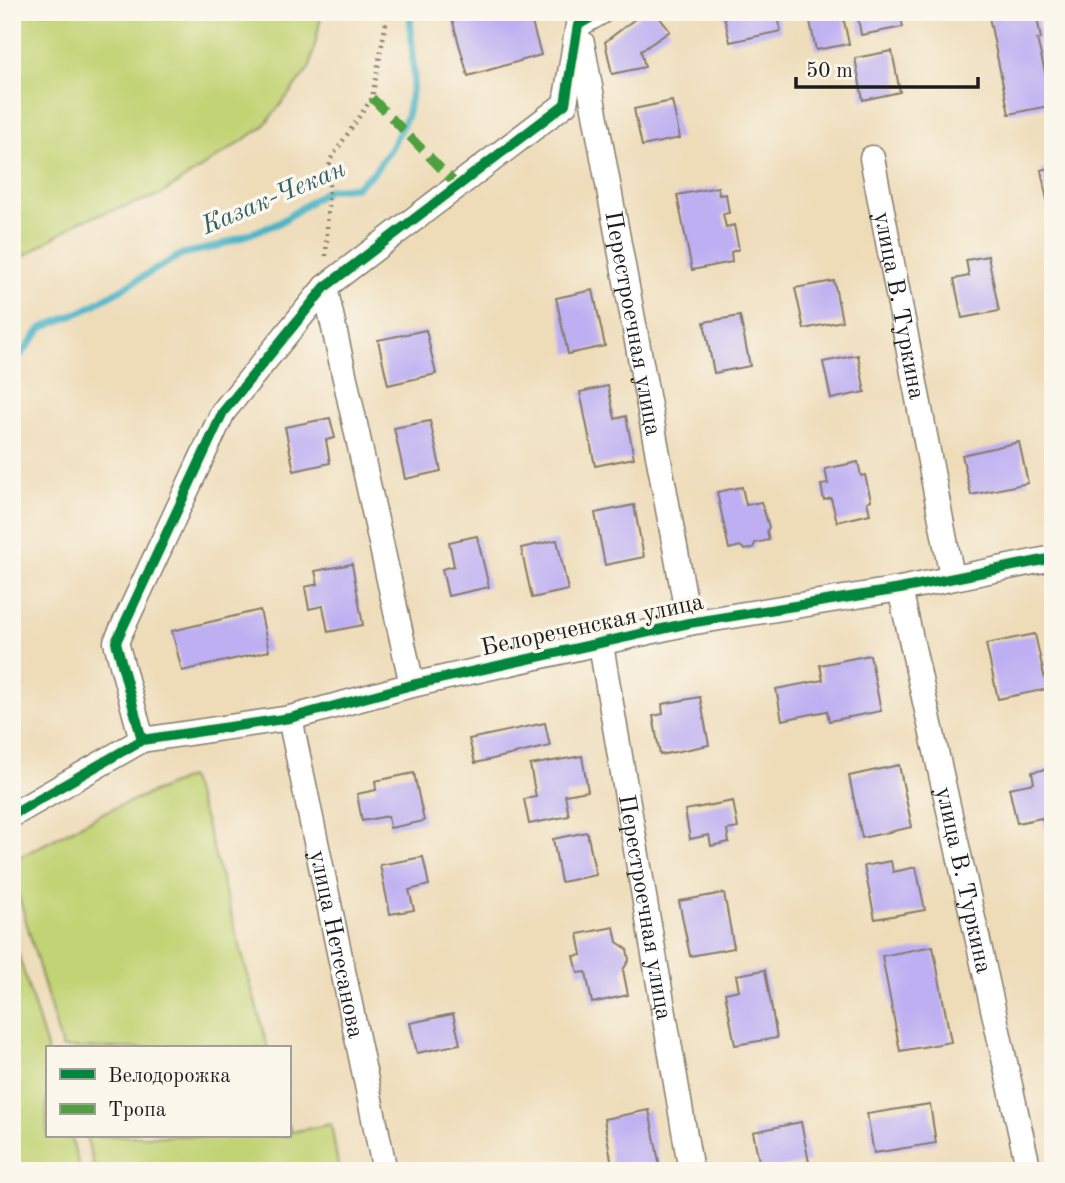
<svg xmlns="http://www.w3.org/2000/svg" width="1065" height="1183" viewBox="0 0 1065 1183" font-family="'Old Standard TT',serif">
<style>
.green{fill:#c2d375;stroke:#6f7848;stroke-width:2}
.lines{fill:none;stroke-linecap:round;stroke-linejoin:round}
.stream{stroke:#49b4c6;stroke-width:7}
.building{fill:#bdaff2}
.minor-casing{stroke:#857c6a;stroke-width:27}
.path{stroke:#857c6a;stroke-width:4.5;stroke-dasharray:2 5;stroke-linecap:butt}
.minor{stroke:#fff;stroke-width:24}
.quiet{stroke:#4fa141;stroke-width:9;stroke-dasharray:18 9;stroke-linecap:butt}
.cycleway-casing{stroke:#fbf7ec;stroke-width:15}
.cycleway{stroke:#00873e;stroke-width:10}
.labels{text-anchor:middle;stroke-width:7;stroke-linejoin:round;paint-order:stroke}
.street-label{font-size:24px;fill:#1c1c1c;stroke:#fbf7ec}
.water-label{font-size:26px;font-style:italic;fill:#306068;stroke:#fbf7ec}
</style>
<rect width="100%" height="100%" fill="#fbf7ec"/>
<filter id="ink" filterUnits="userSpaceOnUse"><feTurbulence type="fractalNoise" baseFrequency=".0143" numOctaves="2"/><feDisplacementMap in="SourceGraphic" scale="14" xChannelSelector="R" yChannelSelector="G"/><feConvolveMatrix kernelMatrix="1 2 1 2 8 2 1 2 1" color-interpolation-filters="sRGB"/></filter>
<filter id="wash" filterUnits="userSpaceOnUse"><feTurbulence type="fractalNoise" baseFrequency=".00686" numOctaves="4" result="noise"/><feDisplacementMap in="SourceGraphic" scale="28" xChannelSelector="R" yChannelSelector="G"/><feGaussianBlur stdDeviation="1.57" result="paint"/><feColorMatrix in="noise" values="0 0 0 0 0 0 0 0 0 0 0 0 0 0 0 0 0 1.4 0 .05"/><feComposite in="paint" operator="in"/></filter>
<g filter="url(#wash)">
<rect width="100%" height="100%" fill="#eedcb9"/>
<path class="green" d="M12,12H322L310,67L263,127L160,195L80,221L12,264Z
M189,777L205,820L268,1048H62L12,872V861L105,812Z
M12,934L47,1048V1136H71L80,1171H12Z
M331,1124L339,1171H95L86,1136H289V1125L291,1132Z"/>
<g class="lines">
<path class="stream" d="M12,366L42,328L85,310L182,254L215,247L279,223L328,190L356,187L374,172L391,148L407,116L414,80L410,12"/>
</g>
<g id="blocks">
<path class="building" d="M450,12H529L541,55L468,76Z
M644,12H655L670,31L641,51L645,67L612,74L605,42Z
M723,12H777L781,31L730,42Z
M808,12H842L849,44L816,50Z
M857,12H900L903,27L861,35Z
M988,12H1036L1041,39H1037L1053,105L1009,114Z
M892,51L900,92L863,100L855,58Z
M672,101L680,138L642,146L634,109Z
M1053,167V204L1048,205L1041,170Z
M718,187L719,195L726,194L729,213L723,214L726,227L734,225L739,249L731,252L732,262L692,270L677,195Z
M988,256L999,311L962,318L954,279L969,276L966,260Z
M834,281L842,321L804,329L795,288Z
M593,290L605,346L568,354L556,298Z
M740,316L750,366L714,373L704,322Z
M426,330L436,374L388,385L378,340Z
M858,355L865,392L831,399L823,362Z
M608,386L615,419L626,416L634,458L595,466L580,392Z
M330,418L335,438L326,440L330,463L294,471L285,427Z
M430,421L441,471L405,479L394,428Z
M1019,442L1028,483L971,495L962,455Z
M858,462L861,476L865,475L871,500L867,502L870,514L837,522L831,498L824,500L821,485L828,484L825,469Z
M742,487L746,505L761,502L769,527L767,531L769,540L755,543L753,548L745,550L740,546L729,549L717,492Z
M634,505L644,557L605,565L595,513Z
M477,536L489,587L448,596L442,569L454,566L449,542Z
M557,540L568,590L532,598L521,548Z
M352,564L363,625L328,632L323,606L309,609L305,587L318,584L315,571Z
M260,610L269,651L182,671L172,631Z
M1035,634L1047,689L998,699L986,644Z
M870,655L881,711L829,721L827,711L782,720L776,689L823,680L820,665Z
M700,697L709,745L660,755L653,716L663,714L662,704Z
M545,723L550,746L475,763L469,739Z
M582,756L588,791L565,795L569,816L529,824L524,799L536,797L530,765Z
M899,765L912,827L862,838L849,776Z
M1053,768V827L1045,829L1042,818L1017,823L1009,788L1034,783L1032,772Z
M414,773L424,821L390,828L388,816L362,821L357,794L376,790L375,781Z
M733,801L738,828L727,830L729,842L711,846L709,835L690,839L685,810Z
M587,832L596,875L561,882L553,839Z
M423,857L429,885L409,890L414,910L390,914L380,865Z
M891,861L893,872L916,867L925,910L875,919L864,866Z
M724,893L734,948L690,956L679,901Z
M614,927L617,942L627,949L629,960L623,970L628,995L592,1003L586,972L578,973L574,956L582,955L578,934Z
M933,946L951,1042L900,1051L882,956Z
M765,970L777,1038L735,1045L725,993L739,990L736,975Z
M453,1014L460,1044L417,1053L410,1023Z
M930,1104L936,1143L874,1153L867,1114Z
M649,1110L660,1167L613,1171L604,1119Z
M801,1122L809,1162L761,1171L753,1132Z"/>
</g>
</g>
<g filter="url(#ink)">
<use href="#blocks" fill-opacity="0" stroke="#857c6a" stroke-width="2"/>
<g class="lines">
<defs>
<g id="minor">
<path id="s1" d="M582,43L689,623"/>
<path id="s2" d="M872,158L952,577"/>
<path d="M325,287L412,685"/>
<path id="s3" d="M900,589L1029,1171"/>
<path id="s4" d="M601,645L691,1171"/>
<path id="s5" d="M290,718L385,1171"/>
<path d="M142,740L116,642L223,412L325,287L565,104L578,25L601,12"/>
<path d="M12,815L142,740L290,718L412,685L689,623L900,589L1053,558"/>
</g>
</defs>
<use href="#minor" class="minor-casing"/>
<path class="path" d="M326,256L330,160L372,98L388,12"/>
<use href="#minor" class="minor"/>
<path class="quiet" d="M372,98L458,186"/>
<defs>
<path id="cycleway" d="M142,740L116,642L223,412L325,287L565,104L578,25L601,12
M12,815L142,740L290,718L412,685L689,623L900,589L1053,558"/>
</defs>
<use href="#cycleway" class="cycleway-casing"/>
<use href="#cycleway" class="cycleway"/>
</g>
</g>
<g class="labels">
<g class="street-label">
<text dy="8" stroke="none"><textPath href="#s2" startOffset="150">улица В. Туркина</textPath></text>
<text dy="8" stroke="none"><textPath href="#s1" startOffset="285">Перестроечная улица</textPath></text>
<text transform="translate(592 624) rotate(-12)" y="8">Белореченская улица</text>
<text dy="8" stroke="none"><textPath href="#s3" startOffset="298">улица В. Туркина</textPath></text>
<text dy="8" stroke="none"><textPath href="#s4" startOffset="266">Перестроечная улица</textPath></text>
<text dy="8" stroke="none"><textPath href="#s5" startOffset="231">улица Нетесанова</textPath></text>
</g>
<g class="water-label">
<text transform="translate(273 196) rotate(-23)" y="9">Казак-Чекан</text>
</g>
</g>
<rect width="1065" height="1183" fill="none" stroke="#fbf7ec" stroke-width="42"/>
<rect x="46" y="1046" width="245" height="91" fill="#fbf7ec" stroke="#a29f99" stroke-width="2"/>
<rect x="60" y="1069" width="35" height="10" fill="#00873e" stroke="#a29f99" stroke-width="2"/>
<text x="108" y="1082" font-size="21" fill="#1c1c1c">Велодорожка</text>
<rect x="60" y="1104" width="35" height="10" fill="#4fa141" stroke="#a29f99" stroke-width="2"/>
<text x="108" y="1116" font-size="21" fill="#1c1c1c">Тропа</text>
<path d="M796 77v10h182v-10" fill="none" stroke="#1c1c1c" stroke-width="3.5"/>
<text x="806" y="77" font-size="21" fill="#1c1c1c" stroke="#fbf7ec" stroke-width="5" paint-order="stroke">50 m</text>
</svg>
